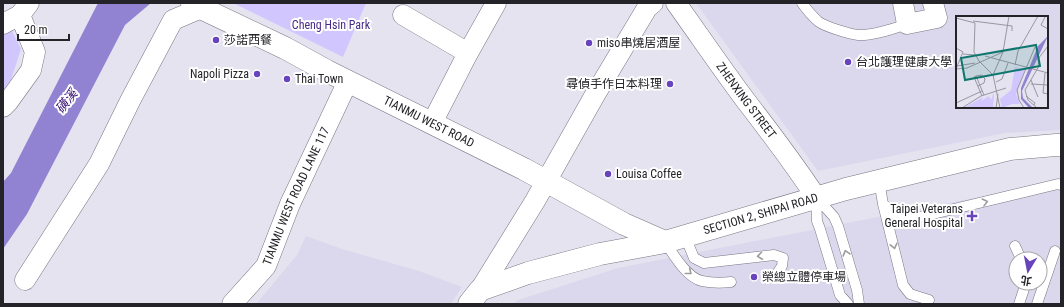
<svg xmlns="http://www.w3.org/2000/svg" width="1064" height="307" viewBox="0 0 1064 307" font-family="'Roboto Condensed','Noto Sans TC',sans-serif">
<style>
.built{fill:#dbd8ed;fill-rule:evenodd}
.green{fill:#d1c7fe}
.water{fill:#9282d2}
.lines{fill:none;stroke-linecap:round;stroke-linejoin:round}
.service-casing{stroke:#787682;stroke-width:11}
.minor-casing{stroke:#787682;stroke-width:21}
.tertiary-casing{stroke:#787682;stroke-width:23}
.service{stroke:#fff;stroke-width:10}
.minor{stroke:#fff;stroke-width:20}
.tertiary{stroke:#fff;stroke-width:22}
.oneway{stroke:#9c9c9e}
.poi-dot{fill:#6844bc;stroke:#fff;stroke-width:1.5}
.labels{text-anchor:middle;stroke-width:4;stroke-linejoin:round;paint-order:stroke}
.park-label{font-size:12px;fill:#482a89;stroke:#fff}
.poi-label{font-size:12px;fill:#242328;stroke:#fff;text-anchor:start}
.street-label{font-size:12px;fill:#242328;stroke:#fff}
.water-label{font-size:13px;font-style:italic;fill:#31086b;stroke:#fff}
.inset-road{fill:none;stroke:#9896a0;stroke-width:1}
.view{fill:#0f766e;fill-opacity:0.15;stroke:#0f766e;stroke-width:2}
.inset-edge{fill:none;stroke:#242328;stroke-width:2}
</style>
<rect width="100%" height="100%" fill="#e5e3f0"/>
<path class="built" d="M696,3H1061V130L1005,133L818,171ZM957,17H1047V107H957Z
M1061,181V304H513L518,300L618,268ZM1016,259H1040V283H1016Z
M306,236L342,249L419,271L462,287L451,304H256L297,255Z"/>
<path class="green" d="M233,3H366L343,57Z
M12,31L21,49L5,98L3,99V33Z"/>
<path class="water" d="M98,3H151L125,25L27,214L3,249V182L11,173Z"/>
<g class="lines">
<defs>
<path id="service" d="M802,3C807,10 813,17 819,22C826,27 850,34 858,35C873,36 893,29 907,24
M879,181L883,204L903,285L910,294L929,300
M816,197L834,217L838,226L857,290L859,304
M816,197L817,221L820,229L840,295L848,304
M883,204L899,217L912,219L1058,184L1061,185
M685,236L694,258L704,263L774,255L783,258L782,266L778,272
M665,242C673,254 687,278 702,281C711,283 722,283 731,282
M1015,246L1021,259
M1019,304L1026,283
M1037,304L1055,251"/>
<g id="minor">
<path id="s1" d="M676,3C699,35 722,69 746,101C770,132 794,164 816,197"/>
<path d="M903,3L907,24L937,18L933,3"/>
<path d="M403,15L468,53"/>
<path d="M3,24L20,15"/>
<path d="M3,107L8,102L31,70L35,52L20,15L29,3"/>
<path d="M432,123L468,53L496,3"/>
<path d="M25,280L99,164L131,99L173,20L201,8L204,3"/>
<path d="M480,290L535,201L596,93L647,8L653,3"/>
<path id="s2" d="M232,304L266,266L290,204L348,81"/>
</g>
<g id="tertiary">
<path id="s3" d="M192,3L201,8L285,48L327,71L524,169L624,224L665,242"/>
<path id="s4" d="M469,304L480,290L528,273L600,254L665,242L846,189L1010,149L1056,145H1061"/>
</g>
</defs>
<use href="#service" class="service-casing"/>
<use href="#minor" class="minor-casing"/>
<use href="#tertiary" class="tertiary-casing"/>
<use href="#service" class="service"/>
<use href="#minor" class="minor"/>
<use href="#tertiary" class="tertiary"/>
</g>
<defs><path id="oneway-chevron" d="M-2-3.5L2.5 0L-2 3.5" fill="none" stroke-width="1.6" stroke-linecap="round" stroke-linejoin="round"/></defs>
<g class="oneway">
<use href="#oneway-chevron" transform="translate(985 202) rotate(-14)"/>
<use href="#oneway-chevron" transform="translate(894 246) rotate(76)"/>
<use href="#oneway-chevron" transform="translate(846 253) rotate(-106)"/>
<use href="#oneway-chevron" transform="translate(760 256) rotate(172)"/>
<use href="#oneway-chevron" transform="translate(689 272) rotate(39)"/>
</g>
<g class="poi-dot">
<circle cx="216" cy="40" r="4"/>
<circle cx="589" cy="43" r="4"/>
<circle cx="848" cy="62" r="4"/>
<circle cx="257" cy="74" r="4"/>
<circle cx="287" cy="79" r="4"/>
<circle cx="670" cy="84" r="4"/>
<circle cx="608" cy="174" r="4"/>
<path d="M970 210h4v4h4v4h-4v4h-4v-4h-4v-4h4z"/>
<circle cx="754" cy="277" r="4"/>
</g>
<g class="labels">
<g class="park-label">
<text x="331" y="29">Cheng Hsin Park</text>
</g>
<g class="poi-label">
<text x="224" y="44">莎諾西餐</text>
<text x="597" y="47">miso串燒居酒屋</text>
<text x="856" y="66">台北護理健康大學</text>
<text x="249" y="78" text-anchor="end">Napoli Pizza</text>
<text x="295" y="83">Thai Town</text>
<text x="662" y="88" text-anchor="end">尋偵手作日本料理</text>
<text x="616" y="178">Louisa Coffee</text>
<text x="963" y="213" text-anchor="end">Taipei Veterans<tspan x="963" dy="14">General Hospital</tspan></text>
<text x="762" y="281">榮總立體停車場</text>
</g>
<g class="street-label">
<text dy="4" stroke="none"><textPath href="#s1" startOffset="120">ZHENXING STREET</textPath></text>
<text dy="4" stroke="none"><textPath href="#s3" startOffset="265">TIANMU WEST ROAD</textPath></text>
<text dy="4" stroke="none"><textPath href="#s2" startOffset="127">TIANMU WEST ROAD LANE 117</textPath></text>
<text dy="4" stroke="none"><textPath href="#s4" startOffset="309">SECTION 2, SHIPAI ROAD</textPath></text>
</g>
<g class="water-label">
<text transform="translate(66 101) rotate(-52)" y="5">磺溪</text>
</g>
</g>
<g transform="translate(956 16)">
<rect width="92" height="92" fill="#e5e3f0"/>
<path d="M59,51L69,53L60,78L64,88H56L46,92L44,83L55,74ZM37,78H38L37,92H8L27,81L25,85L33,80L35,84Z" fill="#d1c7fe"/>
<path d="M92,20L66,75L67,82L77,92H73L65,83V72L82,30Z" fill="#9282d2"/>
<path class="inset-road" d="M89,1L85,9L92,13M0,2L19,7L18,36L23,45L37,59L44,92M17,5L56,10V15M0,32L7,36L0,53M7,38L19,39M29,40L92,57M59,49L62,35L82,0M1,50L19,47M0,53L11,52L47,36L53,0M89,57L87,77L92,78M37,59L47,36M20,60L26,59L29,63L28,67L22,70M75,64L82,81M40,66L46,63L52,47M75,68L92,69M26,80L18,61L20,60L28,79M70,80L79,87L78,89M0,87L26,75M6,92L25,80L50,72M40,92L42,78M68,92L63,84L61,74L79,31M81,92L72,84L69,74L83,50L82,43L92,30"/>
<path class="view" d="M80,29L84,50L9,64L5,42Z"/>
<rect width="92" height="92" class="inset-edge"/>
</g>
<rect width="1064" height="307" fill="none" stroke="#242328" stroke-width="8"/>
<g transform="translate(1028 271) rotate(190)"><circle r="19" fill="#ffffff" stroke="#a7a7a9"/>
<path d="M0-3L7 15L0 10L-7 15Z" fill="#6844bc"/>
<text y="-6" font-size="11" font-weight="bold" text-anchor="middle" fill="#242328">北</text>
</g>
<path d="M18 34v6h51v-6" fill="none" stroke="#242328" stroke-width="2"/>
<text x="24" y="34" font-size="12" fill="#242328" stroke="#ffffff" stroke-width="3" paint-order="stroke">20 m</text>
</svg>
